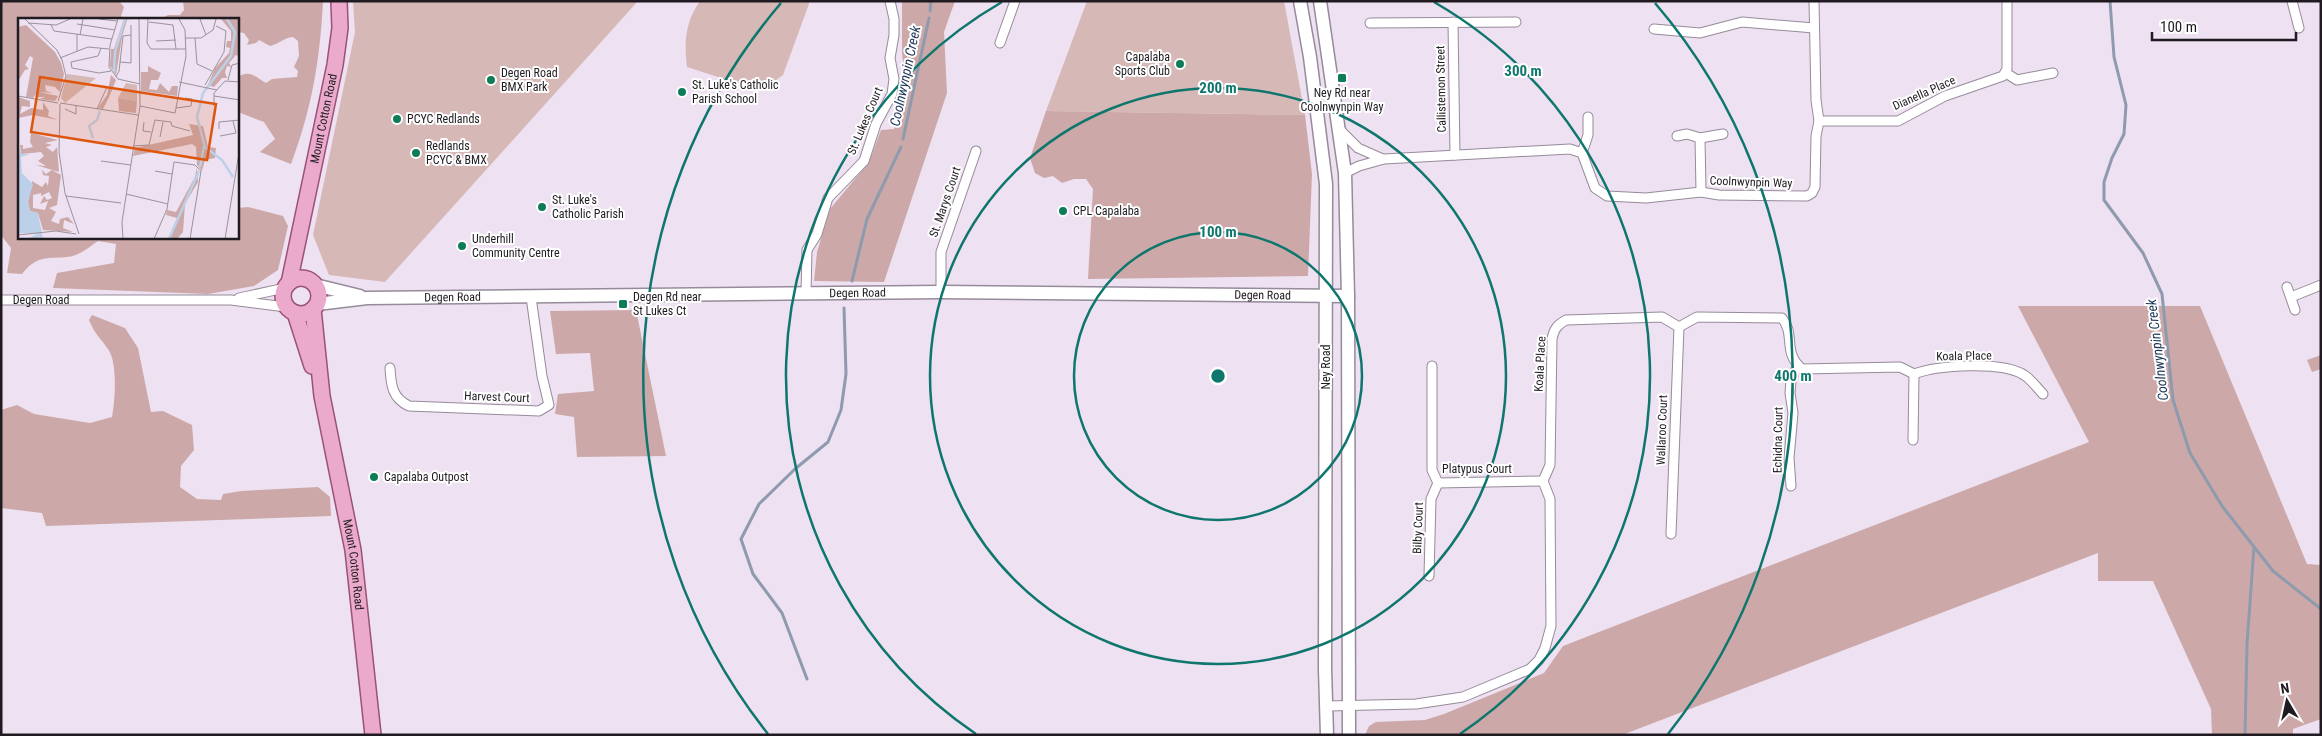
<svg xmlns="http://www.w3.org/2000/svg" width="2322" height="736" viewBox="0 0 2322 736" font-family="'Roboto Condensed',sans-serif">
<style>
.green{fill:#d6b8b7}
.forest{fill:#cca9a8}
.lines{fill:none;stroke-linecap:round;stroke-linejoin:round}
.stream{stroke:#8e9aad;stroke-width:3}
.street-casing{stroke:#968b9a;stroke-width:11}
.secondary-casing{stroke:#968b9a;stroke-width:15}
.primary-casing{stroke:#9a5279;stroke-width:18}
.street{stroke:#fff;stroke-width:9}
.secondary{stroke:#fff;stroke-width:12}
.primary{stroke:#eba9cb;stroke-width:15}
.ring{fill:none;stroke:#0f766e;stroke-width:2.5}
.poi-dot{fill:#0e7c57;stroke:#fff;stroke-width:2}
.labels{text-anchor:middle;stroke-width:4;stroke-linejoin:round;paint-order:stroke}
.poi-label{font-size:12px;fill:#1f1b21;stroke:#fff;text-anchor:start}
.street-label{font-size:12px;fill:#1f1b21;stroke:#fff}
.water-label{font-size:14px;font-style:italic;fill:#1a3457;stroke:#fff}
.inset-river{fill:none;stroke:#bdd0e9;stroke-width:2.5}
.inset-road{fill:none;stroke:#9b929e;stroke-width:1}
.view{fill:#de560d;fill-opacity:0.15;stroke:#de560d;stroke-width:2.5}
.inset-edge{fill:none;stroke:#1f1b21;stroke-width:2.5}
.centre{fill:#0f766e;stroke:#fff;stroke-width:2.5}
.ring-label{font-size:15px;text-anchor:middle;font-weight:bold;fill:#0f766e;stroke:#fff;stroke-width:4;stroke-linejoin:round;paint-order:stroke}
</style>
<rect width="100%" height="100%" fill="#eee1f1"/>
<path class="green" d="M353,1H638L385,282L329,275L313,235L355,32Z
M700,1H810L783,75L767,87H749L687,67C684,43 685,22 700,1Z
M1087,1H1284L1305,115L1046,111Z"/>
<path class="forest" d="M1,1H119L124,7L121,16L124,19H19V238H238V208L248,207L283,216L288,226L278,270L254,286L208,294L53,288L57,273L114,263L116,244L98,241C92,245 85,251 78,254C57,263 41,249 22,274L7,273L11,248L1,235Z
M183,1H323C320,60 312,108 291,164L260,152L275,139L264,122L238,112V77C250,69 255,77 266,83L272,79L297,77L298,71L294,67L299,56L298,41L293,37C283,38 279,44 270,46L259,40L256,43L247,45L249,40L244,33L238,32V19H160L168,15H180L184,10Z
M902,1H955L944,32L947,93L884,282L814,281L817,252L830,209L869,162L881,130L894,129L906,93L902,52Z
M1046,111L1305,115L1312,174L1308,276L1088,279L1093,189L1086,179H1074L1062,183L1053,176L1044,178L1035,173L1030,158Z
M2018,306H2200L2307,564L2321,565V719L2293,729V735H2212L2211,709L2153,581H2098V553L1622,735H1365L1369,726L1376,722L1425,720L1444,714L1544,673L1563,646L2089,442Z
M636,310L666,456L577,457L574,417L555,414L558,394L594,391L590,353L556,354L550,311Z
M92,315L125,328L138,348L151,412L163,411L192,425L194,450L181,466L180,487L197,499L221,500L223,494L241,491L318,487L330,497L331,516L46,526L42,513L1,508V410L17,405L34,414L90,423L112,417C115,401 118,363 108,349C99,336 96,336 89,320Z
M2321,355V369L2312,372L2307,360Z"/>
<g class="lines">
<path class="stream" d="M2110,1L2114,57L2126,105L2124,134L2112,158L2104,182V200L2143,253L2162,294L2173,400L2190,453L2222,506L2273,571L2321,609
M930,11L931,1
M903,139L929,18
M852,281L867,219L901,147
M807,679L782,613L753,574L741,539L759,504L795,469L828,442L841,410L846,374L844,308
M2245,735L2247,644L2254,547"/>
<defs>
<g id="street">
<path d="M2292,1L2299,28"/>
<path d="M1453,22L1455,155"/>
<path d="M1370,23L1516,22"/>
<path d="M1654,29L1700,33L1742,22L1814,28"/>
<path d="M1000,43L1015,1"/>
<path d="M2006,73L2017,80L2053,73"/>
<path d="M1819,121H1898L1945,96L2003,76L2007,69V1"/>
<path d="M1340,130L1358,148L1383,159"/>
<path d="M1677,136L1687,134L1700,138L1723,134"/>
<path d="M1700,138L1701,192"/>
<path d="M1582,153L1588,135V117"/>
<path d="M1345,173L1359,166L1384,159L1570,149L1582,153L1595,188L1607,196L1646,198L1701,192L1719,195L1807,196L1812,193L1815,187L1816,136L1819,121L1816,100L1814,1"/>
<path d="M2287,287L2295,310"/>
<path d="M941,292V252L976,151"/>
<path d="M806,294L807,250L817,234L828,198L864,161L876,124L892,94L894,79L890,58L894,35V19L890,1"/>
<path d="M2291,297L2321,285"/>
<path d="M239,298L285,288"/>
<path id="s1" d="M1,300H231L286,307"/>
<path d="M1432,366V470L1438,483L1543,481"/>
<path d="M390,368C391,385 392,398 409,406L539,411L549,405L542,376L531,297"/>
<path d="M1913,440L1914,374"/>
<path d="M1791,486L1789,458L1793,413L1790,393L1791,381L1798,365"/>
<path d="M1671,534L1679,327"/>
<path d="M1429,576L1431,499L1438,483"/>
<path d="M1327,706L1416,704L1463,697L1530,669L1539,660L1545,648L1551,626L1550,499L1543,481L1550,465L1552,339C1554,329 1557,325 1566,320L1662,317L1679,327L1697,317L1782,318C1796,335 1782,352 1802,369L1900,367L1914,374C1938,365 2002,361 2024,375C2031,379 2037,388 2043,394"/>
</g>
<g id="secondary">
<path d="M1300,1L1310,57L1326,184L1325,669L1327,735"/>
<path d="M1320,1L1345,173L1348,296L1349,735"/>
<path d="M315,285L360,296"/>
<path id="s2" d="M317,304L367,298L941,292L1348,296"/>
</g>
<g id="primary">
<circle cx="301" cy="296" r="18"/>
<path id="s3" d="M289,283L335,65L340,28L339,1"/>
<path id="s4" d="M313,309L322,396L353,550L373,735"/>
<path d="M295,313L312,366"/>
</g>
</defs>
<use href="#street" class="street-casing"/>
<use href="#secondary" class="secondary-casing"/>
<use href="#primary" class="primary-casing"/>
<use href="#street" class="street"/>
<use href="#secondary" class="secondary"/>
<use href="#primary" class="primary"/>
</g>
<g class="ring">
<circle cx="1218" cy="376" r="144"/>
<circle cx="1218" cy="376" r="288"/>
<path d="M976 734A432 432 0 0 1 1002 2M1434 2A432 432 0 0 1 1460 734"/>
<path d="M768 734A575 575 0 0 1 781 3M1655 3A575 575 0 0 1 1668 734"/>
</g>
<g class="poi-dot">
<circle cx="1180" cy="64" r="5"/>
<rect x="1337" y="73" width="10" height="10" rx="2.5"/>
<circle cx="491" cy="80" r="5"/>
<circle cx="682" cy="92" r="5"/>
<circle cx="397" cy="119" r="5"/>
<circle cx="416" cy="153" r="5"/>
<circle cx="542" cy="207" r="5"/>
<circle cx="1063" cy="211" r="5"/>
<circle cx="462" cy="246" r="5"/>
<rect x="618" y="299" width="10" height="10" rx="2.5"/>
<circle cx="374" cy="477" r="5"/>
</g>
<g class="labels">
<g class="poi-label">
<text x="1170" y="61" text-anchor="end">Capalaba<tspan x="1170" dy="14">Sports Club</tspan></text>
<text x="501" y="77">Degen Road<tspan x="501" dy="14">BMX Park</tspan></text>
<text x="692" y="89">St. Luke's Catholic<tspan x="692" dy="14">Parish School</tspan></text>
<text x="1342" y="97" text-anchor="middle">Ney Rd near<tspan x="1342" dy="14">Coolnwynpin Way</tspan></text>
<text x="407" y="123">PCYC Redlands</text>
<text x="426" y="150">Redlands<tspan x="426" dy="14">PCYC &amp; BMX</tspan></text>
<text x="552" y="204">St. Luke's<tspan x="552" dy="14">Catholic Parish</tspan></text>
<text x="1073" y="215">CPL Capalaba</text>
<text x="472" y="243">Underhill<tspan x="472" dy="14">Community Centre</tspan></text>
<text x="633" y="301">Degen Rd near<tspan x="633" dy="14">St Lukes Ct</tspan></text>
<text x="384" y="481">Capalaba Outpost</text>
</g>
<g class="street-label">
<text transform="translate(1441 89) rotate(-91)" y="4">Callistemon Street</text>
<text transform="translate(1924 93) rotate(-24)" y="4">Dianella Place</text>
<text dy="4" stroke="none"><textPath href="#s3" startOffset="168">Mount Cotton Road</textPath></text>
<text transform="translate(865 121) rotate(-67)" y="4">St. Lukes Court</text>
<text transform="translate(1751 182) rotate(2)" y="4">Coolnwynpin Way</text>
<text transform="translate(945 202) rotate(-71)" y="4">St. Marys Court</text>
<text dy="4" stroke="none"><textPath href="#s2" startOffset="541">Degen Road</textPath></text>
<text dy="4" stroke="none"><textPath href="#s2" startOffset="946">Degen Road</textPath></text>
<text dy="4" stroke="none"><textPath href="#s2" startOffset="136">Degen Road</textPath></text>
<text dy="4" stroke="none"><textPath href="#s1" startOffset="40">Degen Road</textPath></text>
<text transform="translate(1964 356) rotate(-1)" y="4">Koala Place</text>
<text transform="translate(1540 364) rotate(-87)" y="4">Koala Place</text>
<text transform="translate(1326 367) rotate(-90)" y="4">Ney Road</text>
<text transform="translate(497 397) rotate(2)" y="4">Harvest Court</text>
<text transform="translate(1662 430) rotate(-88)" y="4">Wallaroo Court</text>
<text transform="translate(1778 440) rotate(-89)" y="4">Echidna Court</text>
<text x="1477" y="473">Platypus Court</text>
<text transform="translate(1418 528) rotate(-88)" y="4">Bilby Court</text>
<text dy="4" stroke="none"><textPath href="#s4" startOffset="259">Mount Cotton Road</textPath></text>
</g>
<g class="water-label">
<text transform="translate(905 76) rotate(-78)" y="5">Coolnwynpin Creek</text>
<text transform="translate(2157 350) rotate(-97)" y="5">Coolnwynpin Creek</text>
</g>
</g>
<g transform="translate(18 18)">
<rect width="221" height="221" fill="#eee1f1"/>
<path d="M49,56L78,60L47,85L43,80ZM108,65L119,67V83L100,80Z" fill="#d6b8b7"/>
<path d="M106,1L114,2H109L104,19L98,57L92,48L93,31H96ZM203,1H221V38L218,37L211,45L213,49L209,48L207,54L209,60H204L196,69L190,67L197,50L211,35L212,30L208,29L209,23H213V13ZM8,7L37,34L43,45L46,56L42,74L37,69L27,67L28,73L35,75L21,74L40,78L37,83L22,81L27,79H19L18,76L15,80L8,79L15,40L12,38L7,47L11,51L7,52L0,63V9ZM130,48L143,55L140,62H133L131,71L139,72L142,65L151,74L154,68H160L159,78L123,73V54H130ZM93,57L98,62L92,77L85,91L80,90L89,77ZM0,79L12,83V89L4,88L2,96L13,90L25,92V84L31,93L30,98L40,102L15,97L0,100ZM100,80L119,83L118,95L101,93ZM171,106L185,108L190,129L198,130L197,140L187,142L184,153L179,147L178,129L174,126L115,138L117,130L175,117ZM13,115L40,122L27,125L34,127L28,129L35,134L39,129L41,154L18,147L28,148L20,143L26,138L23,134L3,136L2,127H5V131L15,129L12,124ZM179,149L180,164L167,186L165,214L159,221H150L159,200L148,197L149,192L158,194L177,159ZM24,152L28,156L34,152L43,157L39,187L31,190L38,194L33,203L41,206L42,201L50,199L56,206L46,202L45,210L55,214L25,212L20,195L12,193L10,184L14,163L24,169L28,164L30,168L31,158L25,157ZM31,174L34,180L29,182L26,178L22,186L30,183L27,192L15,190V177L23,175V178Z" fill="#cca9a8" fill-rule="evenodd"/>
<path d="M0,128L3,136H12L3,139L4,155L15,166L10,184L12,193L20,195L25,221H9L19,216L0,215Z" fill="#bdd0e9"/>
<path class="inset-river" d="M209,1L217,14L213,38L185,75L179,99L187,129L204,142L215,159M96,54L97,34L107,1M75,120L71,108L79,102L82,93M182,149L186,128M151,221L181,153"/>
<path class="inset-road" d="M7,1L39,32L44,42L48,58L40,83M81,1L99,3M100,1L92,27L91,49L100,61L122,66M130,1L129,25L133,31H168M182,1L188,17M131,4L155,7L158,31M10,5L38,7L52,1M59,6L97,12M33,7L36,13L94,21M62,17L65,1M167,20H183L195,12L198,1M177,20L179,46L194,53M138,23L158,22M83,30L80,38L53,44L54,50L81,55L93,53M59,33V16M42,40L70,29L91,31M102,44L113,45V7M98,59L101,53L105,18L113,17M210,62L214,47L222,45M161,64L199,72M187,67L206,34L208,13L198,8M0,78L40,85M196,78L222,82M42,85L120,97M42,86L41,134L47,175L61,216M122,88L157,95L168,38L167,12L161,1M196,88V75L207,63L222,64M158,90L173,88L174,81L167,80M47,91L58,96V87M79,91L89,69M126,104L125,113L133,114M201,111V104L222,102M202,118L218,115L215,103M142,119L145,104M115,128L131,127L137,102L153,104L154,108L172,113M83,143L113,147M137,153L154,156M108,176L150,186M48,178L103,185M0,217L38,213L58,216M105,221L104,204L122,88L121,1M136,221L149,191L156,144L177,147L183,153L172,221M207,221L221,135"/>
<path class="view" d="M22,59L198,86L189,142L13,114Z"/>
<rect width="221" height="221" class="inset-edge"/>
</g>
<circle cx="1218" cy="376" r="8" class="centre"/>
<g class="ring-label">
<text x="1523" y="76">300 m</text>
<text x="1218" y="93">200 m</text>
<text x="1218" y="237">100 m</text>
<text x="1793" y="381">400 m</text>
</g>
<rect width="2322" height="736" fill="none" stroke="#1f1b21" stroke-width="5"/>
<g transform="translate(2287 701) rotate(351)" stroke="#ffffff" stroke-width="4" paint-order="stroke">
<path d="M0-4L9 19L0 12L-9 19Z" fill="#1f1b21"/>
<text y="-8" font-size="14" font-weight="bold" text-anchor="middle" fill="#1f1b21">N</text>
</g>
<path d="M2152 32v8h144v-8" fill="none" stroke="#1f1b21" stroke-width="2.5"/>
<text x="2160" y="32" font-size="15" fill="#1f1b21" stroke="#ffffff" stroke-width="4" paint-order="stroke">100 m</text>
</svg>
